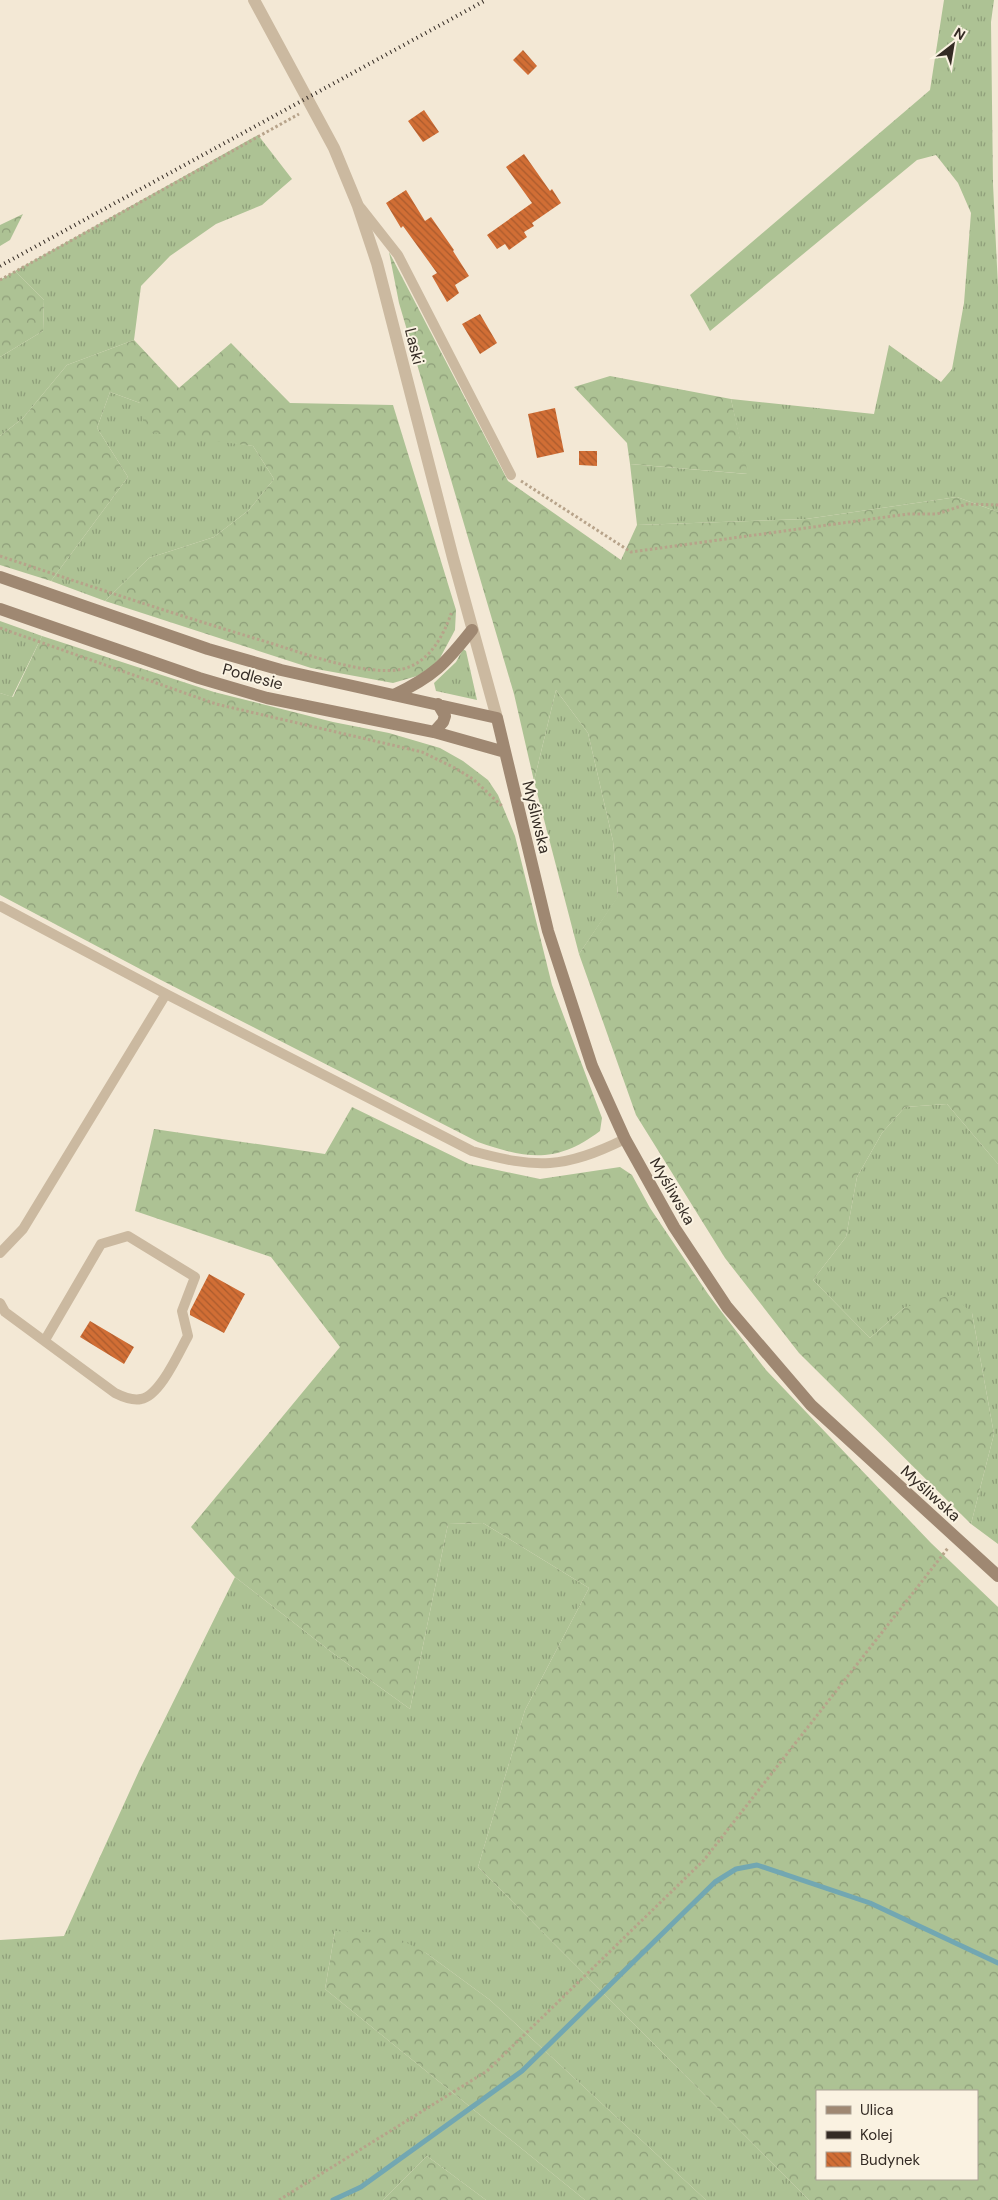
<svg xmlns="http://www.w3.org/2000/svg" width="998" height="2200" viewBox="0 0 998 2200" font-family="'DM Sans',sans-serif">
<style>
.grass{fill:url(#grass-tufts)}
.forest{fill:url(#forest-crowns);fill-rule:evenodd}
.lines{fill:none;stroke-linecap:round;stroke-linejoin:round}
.stream{stroke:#72a7b2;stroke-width:5}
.building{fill:url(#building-back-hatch)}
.path{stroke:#b7a38a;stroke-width:3;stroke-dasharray:2.5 2.5;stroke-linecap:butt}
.lane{stroke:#cbb9a0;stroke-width:10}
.street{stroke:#cbb9a0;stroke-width:12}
.secondary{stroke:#9f8872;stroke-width:12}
.rail{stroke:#342b24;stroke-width:4;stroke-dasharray:1 4;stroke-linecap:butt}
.labels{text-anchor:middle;stroke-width:4;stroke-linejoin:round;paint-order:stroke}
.street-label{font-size:16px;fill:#342b24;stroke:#faf2e1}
</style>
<defs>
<pattern id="grass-tufts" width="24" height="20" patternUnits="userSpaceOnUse" patternTransform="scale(1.25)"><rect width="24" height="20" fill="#adc294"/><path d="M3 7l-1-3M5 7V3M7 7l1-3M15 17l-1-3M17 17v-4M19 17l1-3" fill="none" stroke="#8e9e79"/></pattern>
<pattern id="forest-crowns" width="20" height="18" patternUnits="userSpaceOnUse" patternTransform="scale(1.25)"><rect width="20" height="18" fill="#adc294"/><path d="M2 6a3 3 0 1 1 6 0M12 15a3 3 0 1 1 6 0" fill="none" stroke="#8e9e79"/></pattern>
<pattern id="building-back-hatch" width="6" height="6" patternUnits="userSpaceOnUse" patternTransform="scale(1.25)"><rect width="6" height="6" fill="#d16e35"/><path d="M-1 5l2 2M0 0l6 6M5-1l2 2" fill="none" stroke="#aa5b2d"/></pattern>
</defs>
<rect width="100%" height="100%" fill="#f3e8d5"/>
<path class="grass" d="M944,0H994L991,22L993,184L998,287V512L957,497L806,519L637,525L630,464L747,474L731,399L874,414L889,345L941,382L952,369L964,303L971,213L958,183L936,155L917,160L710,331L690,295L930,90Z
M258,135L292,179L262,205L216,224L170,256L141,286L134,340L67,365L23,418L0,436V357L43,331L44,300L15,271Z
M110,392L140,403L210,439L253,446L274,479L249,510L214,537L149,558L105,601L51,581L128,477L97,428Z
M0,621L42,636L12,697L0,693Z
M463,649L466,651L477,700L436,691L434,683L456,662Z
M556,690L588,733L613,841L618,897L579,954L534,781Z
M947,1104L998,1164V1544L971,1524L994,1434L972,1313L905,1307L870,1338L813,1280L846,1237L857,1177L882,1133L905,1107Z
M483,1523L589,1588L525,1710L478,1867L809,2200H706L490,2000L426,1953L335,1931L325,1989L585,2200H486L427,2156L383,2200H0V1940L64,1936L139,1771L235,1577L334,1654L410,1709L448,1524Z"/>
<path class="forest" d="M23,214L10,240L0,246V225Z
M389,252L508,481L621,560L637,525L806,519L957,497L998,512V1164L947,1104L905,1107L882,1133L857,1177L846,1237L813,1280L870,1338L905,1307L952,1295L972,1313L994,1434L971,1524L799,1353L725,1258L636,1115L579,954L618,896L613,841L588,733L556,690L534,781L514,694L399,303Z
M15,271L44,300L43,331L0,357V280Z
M134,340L179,388L231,343L290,403L393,405L456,610L455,630L440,658L430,668L417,676L393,683L311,668L105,601L149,558L214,537L249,510L274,479L253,446L145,432L140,403L110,392L97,428L128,477L51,581L0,565V436L23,418L67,365Z
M610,376L731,399L748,474L630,464L627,443L574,387Z
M42,636L214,692L333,722L389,733L440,748L463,761L488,780L498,795L515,836L552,985L602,1118L600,1131C556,1164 527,1159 478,1142L159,979L0,895V693L13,697Z
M352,1107L469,1164L540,1179L620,1167L632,1175L650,1208L708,1294L766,1370L931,1543L998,1607V2200H809L478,1867L525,1710L589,1588L483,1523L448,1524L410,1709L334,1654L235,1577L191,1527L340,1347L271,1257L135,1211L154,1129L325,1154ZM817,2091H977V2179H817Z
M335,1931L388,1933L426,1953L490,2000L706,2200H585L325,1989Z
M427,2156L486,2200H383Z"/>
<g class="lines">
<path class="stream" d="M333,2200L361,2187L522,2071L715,1882L736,1869L757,1865L870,1903L998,1963"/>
</g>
<path class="building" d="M523,50L537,66L528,75L513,60Z
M424,110L439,132L423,142L408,121Z
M524,154L550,191L552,189L561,203L532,223L534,226L524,232L527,237L509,250L505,244L497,249L487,235L532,203L506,167Z
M406,190L425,221L431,217L454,250L453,251L469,276L455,285L459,293L447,302L432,276L437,273L403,226L401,228L386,203Z
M480,314L497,343L480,354L462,324Z
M555,408L564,452L537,458L528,414Z
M579,451H597V466L579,465Z
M209,1274L245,1294L224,1333L190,1315V1311Z
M90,1321L134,1347L124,1364L80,1337Z"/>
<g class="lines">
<path class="path" d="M0,280L299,114
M521,481L631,552L908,514H937L967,504L998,505
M0,556C89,586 177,615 267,642C303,653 366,677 403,669C430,662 444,635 452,611
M0,628L216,704L422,752L455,768L473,779L503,807
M279,2200L487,2071L704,1860L948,1548"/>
<path class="lane" d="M361,208L398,255L511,475
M0,906L166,994
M0,1253L23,1229L166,994L472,1151C537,1169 564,1169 625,1139
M0,1303L5,1312L115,1393C123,1397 132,1401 141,1399C160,1396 179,1352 188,1336L182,1311L195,1277L128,1236L101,1244L45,1340"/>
<path class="street" d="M254,0L334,148L358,206L377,263L453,558L497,718"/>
<path class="secondary" d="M0,577L208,649L281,670L497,718L548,931L592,1066L625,1139L674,1227L727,1307L811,1405L998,1576
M0,609L199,678L267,698L434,732L505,752
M394,695C434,676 445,664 472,630
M434,732L443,722L445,716L438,704"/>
<path class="rail" d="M0,266L486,0"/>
</g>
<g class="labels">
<g class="street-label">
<text transform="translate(415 346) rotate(76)" y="6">Laski</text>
<text transform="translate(253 676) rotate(15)" y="6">Podlesie</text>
<text transform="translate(537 817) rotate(76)" y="6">Myśliwska</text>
<text transform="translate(673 1191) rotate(60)" y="6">Myśliwska</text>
<text transform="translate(931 1493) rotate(42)" y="6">Myśliwska</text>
</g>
</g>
<rect x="816" y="2090" width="162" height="90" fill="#faf2e1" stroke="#aba295"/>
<rect x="826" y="2106" width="25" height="8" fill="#9f8872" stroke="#aba295"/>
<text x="860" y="2115" font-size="15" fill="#342b24">Ulica</text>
<rect x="826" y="2131" width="25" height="8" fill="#342b24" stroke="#aba295"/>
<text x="860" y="2140" font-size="15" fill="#342b24">Kolej</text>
<rect x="826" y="2152" width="25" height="15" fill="url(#building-back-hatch)" stroke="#aba295"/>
<text x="860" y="2165" font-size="15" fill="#342b24">Budynek</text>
<g transform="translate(953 45) rotate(31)" stroke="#faf2e1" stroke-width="4" paint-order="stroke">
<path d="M0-4L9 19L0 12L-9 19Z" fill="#342b24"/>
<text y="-8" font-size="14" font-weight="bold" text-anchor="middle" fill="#342b24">N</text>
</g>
</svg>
